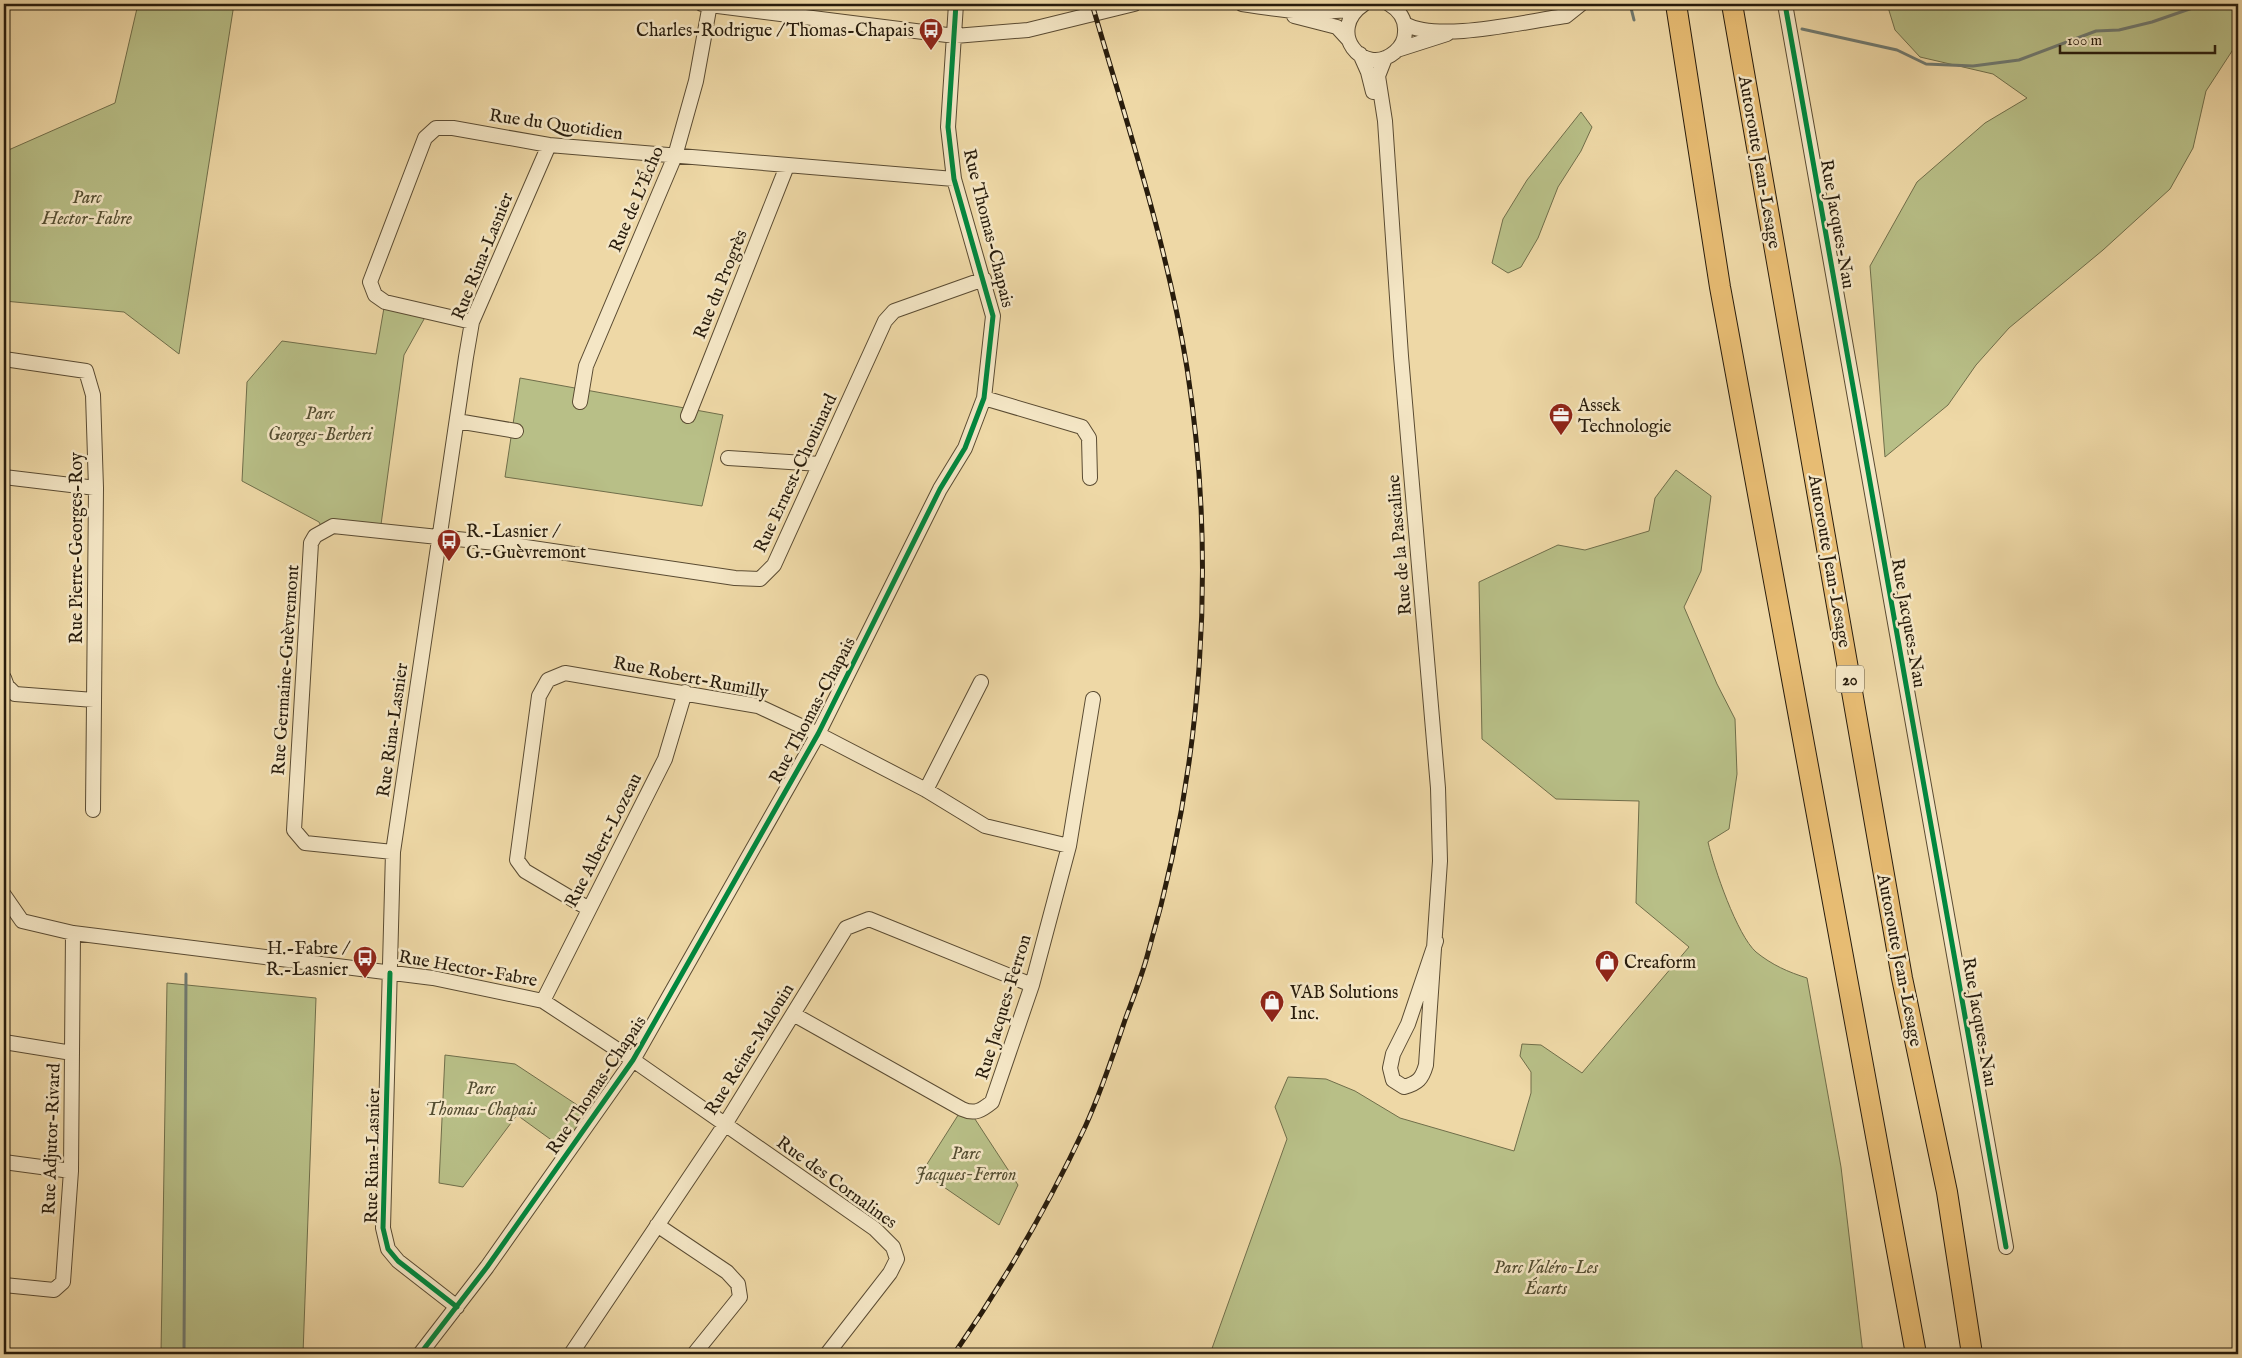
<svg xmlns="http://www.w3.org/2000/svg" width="2242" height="1358" viewBox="0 0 2242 1358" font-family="'IM FELL English',serif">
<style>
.green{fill:#b8bf87;stroke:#706e4a}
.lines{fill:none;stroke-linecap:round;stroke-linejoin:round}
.stream{stroke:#6f7970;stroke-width:3}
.minor-casing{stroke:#5a4b32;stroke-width:16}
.highway-casing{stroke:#281c0c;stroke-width:22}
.minor{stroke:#f4e6c5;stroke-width:14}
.highway{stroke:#e7bc73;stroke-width:20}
.rail-casing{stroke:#281c0c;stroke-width:5}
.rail{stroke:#f4e6c5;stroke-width:3;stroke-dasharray:9;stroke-linecap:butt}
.cycleway-casing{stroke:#f4e6c5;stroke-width:8}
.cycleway{stroke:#00873e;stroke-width:5}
.labels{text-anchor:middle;stroke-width:5;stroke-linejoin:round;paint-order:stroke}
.shield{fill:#f4e6c5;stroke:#655944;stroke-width:1}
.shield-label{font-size:16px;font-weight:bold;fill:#281c0c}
.poi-label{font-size:18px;fill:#281c0c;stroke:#f4e6c5;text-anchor:start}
.street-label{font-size:18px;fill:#281c0c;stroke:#f4e6c5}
.park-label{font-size:18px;font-style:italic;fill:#534d31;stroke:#f4e6c5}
</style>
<rect width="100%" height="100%" fill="#eed8a6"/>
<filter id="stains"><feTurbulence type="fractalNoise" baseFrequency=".004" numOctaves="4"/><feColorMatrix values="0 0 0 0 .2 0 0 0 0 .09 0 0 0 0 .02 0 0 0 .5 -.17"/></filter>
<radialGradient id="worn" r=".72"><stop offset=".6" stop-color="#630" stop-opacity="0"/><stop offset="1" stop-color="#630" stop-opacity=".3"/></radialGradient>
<path class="green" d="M138,4H234L179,354L124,312L4,301V152L115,103Z
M1887,4H2238V45L2234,48L2206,91L2193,148L2170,189L2103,250L2009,328L1976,365L1948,405L1885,457L1870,266L1917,182L1985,123L2027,98L1993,74L1920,57L1895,30Z
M1581,112L1592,127L1581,151L1558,187L1538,238L1521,267L1508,273L1492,263L1503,219L1527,180Z
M385,302L428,312L404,355L380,532L323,530L319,522L242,481L247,382L282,341L376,354Z
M520,378L723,415L702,506L505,477Z
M1676,470L1711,496L1701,571L1684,607L1717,684L1735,719L1737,774L1729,829L1708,842C1714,868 1737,935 1756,952C1772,965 1788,972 1807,978L1841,1167L1863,1354H1210L1287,1139L1275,1107L1288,1077L1326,1079L1355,1091L1400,1118L1514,1151L1531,1093V1072L1520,1056L1522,1044L1541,1045L1582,1073L1689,947L1636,903L1639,801L1556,799L1482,739L1479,582L1558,545L1585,550L1649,531L1655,498Z
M167,983L316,998L303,1354H161Z
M445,1055L515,1064L594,1116L568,1152L517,1115L463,1187L439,1183Z
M962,1109L971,1113L1018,1185L999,1225L922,1172Z"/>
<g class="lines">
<path class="stream" d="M1630,4L1634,20
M1802,29L1897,50L1926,64L1973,66L2019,60L2096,31L2119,30L2152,22L2204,4
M184,1354L186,974"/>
<defs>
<path id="minor" d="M702,4L955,36L1028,30L1134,4
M1242,4C1280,10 1320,16 1358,8
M1364,4C1325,30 1363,79 1395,52C1401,47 1405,40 1405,32C1406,20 1399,10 1389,4
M1785,4L2006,1247
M1294,16L1337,27L1348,39
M1405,24C1439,43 1526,21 1566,16L1581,4
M1397,50L1447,34
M1360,54L1368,72L1373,92
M1385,58L1378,76L1385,121L1401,356L1438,788L1440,861L1426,1065C1422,1079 1418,1083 1404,1087L1393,1080L1390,1068L1393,1054L1408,1024L1436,941
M472,322L385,302L375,295L370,282L425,138L436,128H453L549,145L954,179
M4,359L86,371L93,395L96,488L93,810
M984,398L1082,427L1089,438L1090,478
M580,402L586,366L675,156L696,81L710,4
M688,416L787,166
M457,421L516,431
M728,458L820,464
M4,477L96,488
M4,678L7,686L15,694L94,700
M926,790L981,682
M393,852L305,843L294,830L311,543L315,536L333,526L505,544L735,578L760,579L774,565L885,321L894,311L984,279
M4,895L22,921L73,933L433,978L543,1001L633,1060L875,1229L893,1247L897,1259L890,1273L827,1354
M589,909L525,871L517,860L539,696L548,680L565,673L758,706L818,734L926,790L985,826L1069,846
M543,1001L665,759L685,692
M793,1014L962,1109C975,1115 982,1110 992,1102L1032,985L1069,846L1093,699
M4,1042L72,1053
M4,1162L71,1171
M657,1225L727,1272L738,1284L740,1297L694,1354
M4,1285L54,1290L63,1282L71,1171L73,933
M457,1307L398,1261L388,1249L383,1228L393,852L466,357L472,322L549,145
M420,1354L487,1267L633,1060L818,734L940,489L965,448L984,398L993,316L954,179L948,127L956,4
M571,1354L724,1126L846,928L869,919L1032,985"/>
<path id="highway" d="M1676,4L1720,287L1916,1354
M1732,4L1902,978L1947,1192L1972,1354"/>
</defs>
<use href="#minor" class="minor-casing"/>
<use href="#highway" class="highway-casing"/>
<use href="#minor" class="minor"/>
<use href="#highway" class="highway"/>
<defs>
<path id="rail" d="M954,1354C1004,1282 1048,1206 1085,1127C1101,1092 1113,1056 1125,1020C1133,998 1142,976 1148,953C1203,765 1217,561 1187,368C1167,244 1127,124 1092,4"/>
</defs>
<use href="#rail" class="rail-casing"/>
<use href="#rail" class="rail"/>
<defs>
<path id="cycleway" d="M1785,4L2006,1247
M390,973L383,1228L388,1249L398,1261L457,1307
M420,1354L487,1267L633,1060L818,734L940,489L965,448L984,398L993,316L954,179L948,127L956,4"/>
</defs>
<use href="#cycleway" class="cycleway-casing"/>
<use href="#cycleway" class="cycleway"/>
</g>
<defs>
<symbol id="bus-pin" viewBox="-11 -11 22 30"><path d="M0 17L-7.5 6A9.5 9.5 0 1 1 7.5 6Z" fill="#8f2418" stroke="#f4e6c5"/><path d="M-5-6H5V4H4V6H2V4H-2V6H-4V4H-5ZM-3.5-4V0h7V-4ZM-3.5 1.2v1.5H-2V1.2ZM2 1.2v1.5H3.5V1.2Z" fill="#fff"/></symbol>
<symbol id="office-pin" viewBox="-11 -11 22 30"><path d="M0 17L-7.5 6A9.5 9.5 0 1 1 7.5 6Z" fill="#8f2418" stroke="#f4e6c5"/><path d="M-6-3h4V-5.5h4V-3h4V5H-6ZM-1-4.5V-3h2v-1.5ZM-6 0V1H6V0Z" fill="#fff"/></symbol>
<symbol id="shop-pin" viewBox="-11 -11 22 30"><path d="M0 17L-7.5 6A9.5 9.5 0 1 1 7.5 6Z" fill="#8f2418" stroke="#f4e6c5"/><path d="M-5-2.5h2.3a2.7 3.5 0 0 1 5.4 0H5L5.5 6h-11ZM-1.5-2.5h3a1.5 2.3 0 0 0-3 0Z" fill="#fff"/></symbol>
</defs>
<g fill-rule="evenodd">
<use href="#bus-pin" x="917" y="16" width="28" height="38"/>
<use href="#office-pin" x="1547" y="401" width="28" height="38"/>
<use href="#bus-pin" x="435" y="527" width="28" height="38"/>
<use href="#bus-pin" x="351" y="944" width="28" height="38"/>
<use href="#shop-pin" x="1593" y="948" width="28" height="38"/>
<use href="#shop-pin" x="1258" y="988" width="28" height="38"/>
</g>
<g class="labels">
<rect class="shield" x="1836" y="665.5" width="28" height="27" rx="4"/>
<g class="shield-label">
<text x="1850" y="685">20</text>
</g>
<g class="poi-label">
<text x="914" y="36" text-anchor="end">Charles-Rodrigue / Thomas-Chapais</text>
<text x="1578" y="411">Assek<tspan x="1578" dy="21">Technologie</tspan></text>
<text x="466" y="537">R.-Lasnier /<tspan x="466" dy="21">G.-Guèvremont</tspan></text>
<text x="348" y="954" text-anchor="end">H.-Fabre /<tspan x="348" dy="21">R.-Lasnier</tspan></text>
<text x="1624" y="968">Creaform</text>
<text x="1290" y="998">VAB Solutions<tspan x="1290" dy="21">Inc.</tspan></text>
</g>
<g class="street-label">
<text transform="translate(556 124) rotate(8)" y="6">Rue du Quotidien</text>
<text transform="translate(1760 162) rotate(80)" y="6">Autoroute Jean-Lesage</text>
<text transform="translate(636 199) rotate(-67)" y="6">Rue de L'Écho</text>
<text transform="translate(1838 224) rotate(80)" y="6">Rue Jacques-Nau</text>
<text transform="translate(989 228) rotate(76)" y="6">Rue Thomas-Chapais</text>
<text transform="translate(482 256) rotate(-68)" y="6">Rue Rina-Lasnier</text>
<text transform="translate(720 284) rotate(-68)" y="6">Rue du Progrès</text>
<text transform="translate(795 473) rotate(-65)" y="6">Rue Ernest-Chouinard</text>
<text transform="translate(1399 545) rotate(-95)" y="6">Rue de la Pascaline</text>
<text transform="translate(76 548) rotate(-90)" y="6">Rue Pierre-Georges-Roy</text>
<text transform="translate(1830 561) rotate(80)" y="6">Autoroute Jean-Lesage</text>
<text transform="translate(1909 623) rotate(80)" y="6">Rue Jacques-Nau</text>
<text transform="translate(285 670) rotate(-86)" y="6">Rue Germaine-Guèvremont</text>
<text transform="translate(691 677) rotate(11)" y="6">Rue Robert-Rumilly</text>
<text transform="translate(812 710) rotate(-62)" y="6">Rue Thomas-Chapais</text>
<text transform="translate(392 730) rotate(-82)" y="6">Rue Rina-Lasnier</text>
<text transform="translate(603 840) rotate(-63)" y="6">Rue Albert-Lozeau</text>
<text transform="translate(1900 960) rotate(79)" y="6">Autoroute Jean-Lesage</text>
<text transform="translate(468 968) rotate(10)" y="6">Rue Hector-Fabre</text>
<text transform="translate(1003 1007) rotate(-73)" y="6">Rue Jacques-Ferron</text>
<text transform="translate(1980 1022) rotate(80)" y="6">Rue Jacques-Nau</text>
<text transform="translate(749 1049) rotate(-58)" y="6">Rue Reine-Malouin</text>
<text transform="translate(596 1085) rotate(-56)" y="6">Rue Thomas-Chapais</text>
<text transform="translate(51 1139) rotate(-88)" y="6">Rue Adjutor-Rivard</text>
<text transform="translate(372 1156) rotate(-89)" y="6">Rue Rina-Lasnier</text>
<text transform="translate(837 1182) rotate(36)" y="6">Rue des Cornalines</text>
</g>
<g class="park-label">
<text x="87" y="203">Parc<tspan x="87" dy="21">Hector-Fabre</tspan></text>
<text x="320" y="419">Parc<tspan x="320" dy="21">Georges-Berberi</tspan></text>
<text x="481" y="1094">Parc<tspan x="481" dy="21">Thomas-Chapais</tspan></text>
<text x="966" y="1159">Parc<tspan x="966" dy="21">Jacques-Ferron</tspan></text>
<text x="1546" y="1273">Parc Valéro-Les<tspan x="1546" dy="21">Écarts</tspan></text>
</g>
</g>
<rect width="2242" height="1358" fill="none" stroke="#eed8a6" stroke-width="20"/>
<rect x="5" y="5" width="2232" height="1348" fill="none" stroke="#281c0c" stroke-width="2.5"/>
<rect x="10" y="10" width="2222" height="1338" fill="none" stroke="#281c0c"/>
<path d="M2060 45v8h155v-8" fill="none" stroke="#281c0c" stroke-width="2.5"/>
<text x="2067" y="45" font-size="15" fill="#281c0c" stroke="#f4e6c5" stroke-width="4" paint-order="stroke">100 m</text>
<rect width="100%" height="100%" filter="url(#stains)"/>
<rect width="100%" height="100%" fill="url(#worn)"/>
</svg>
